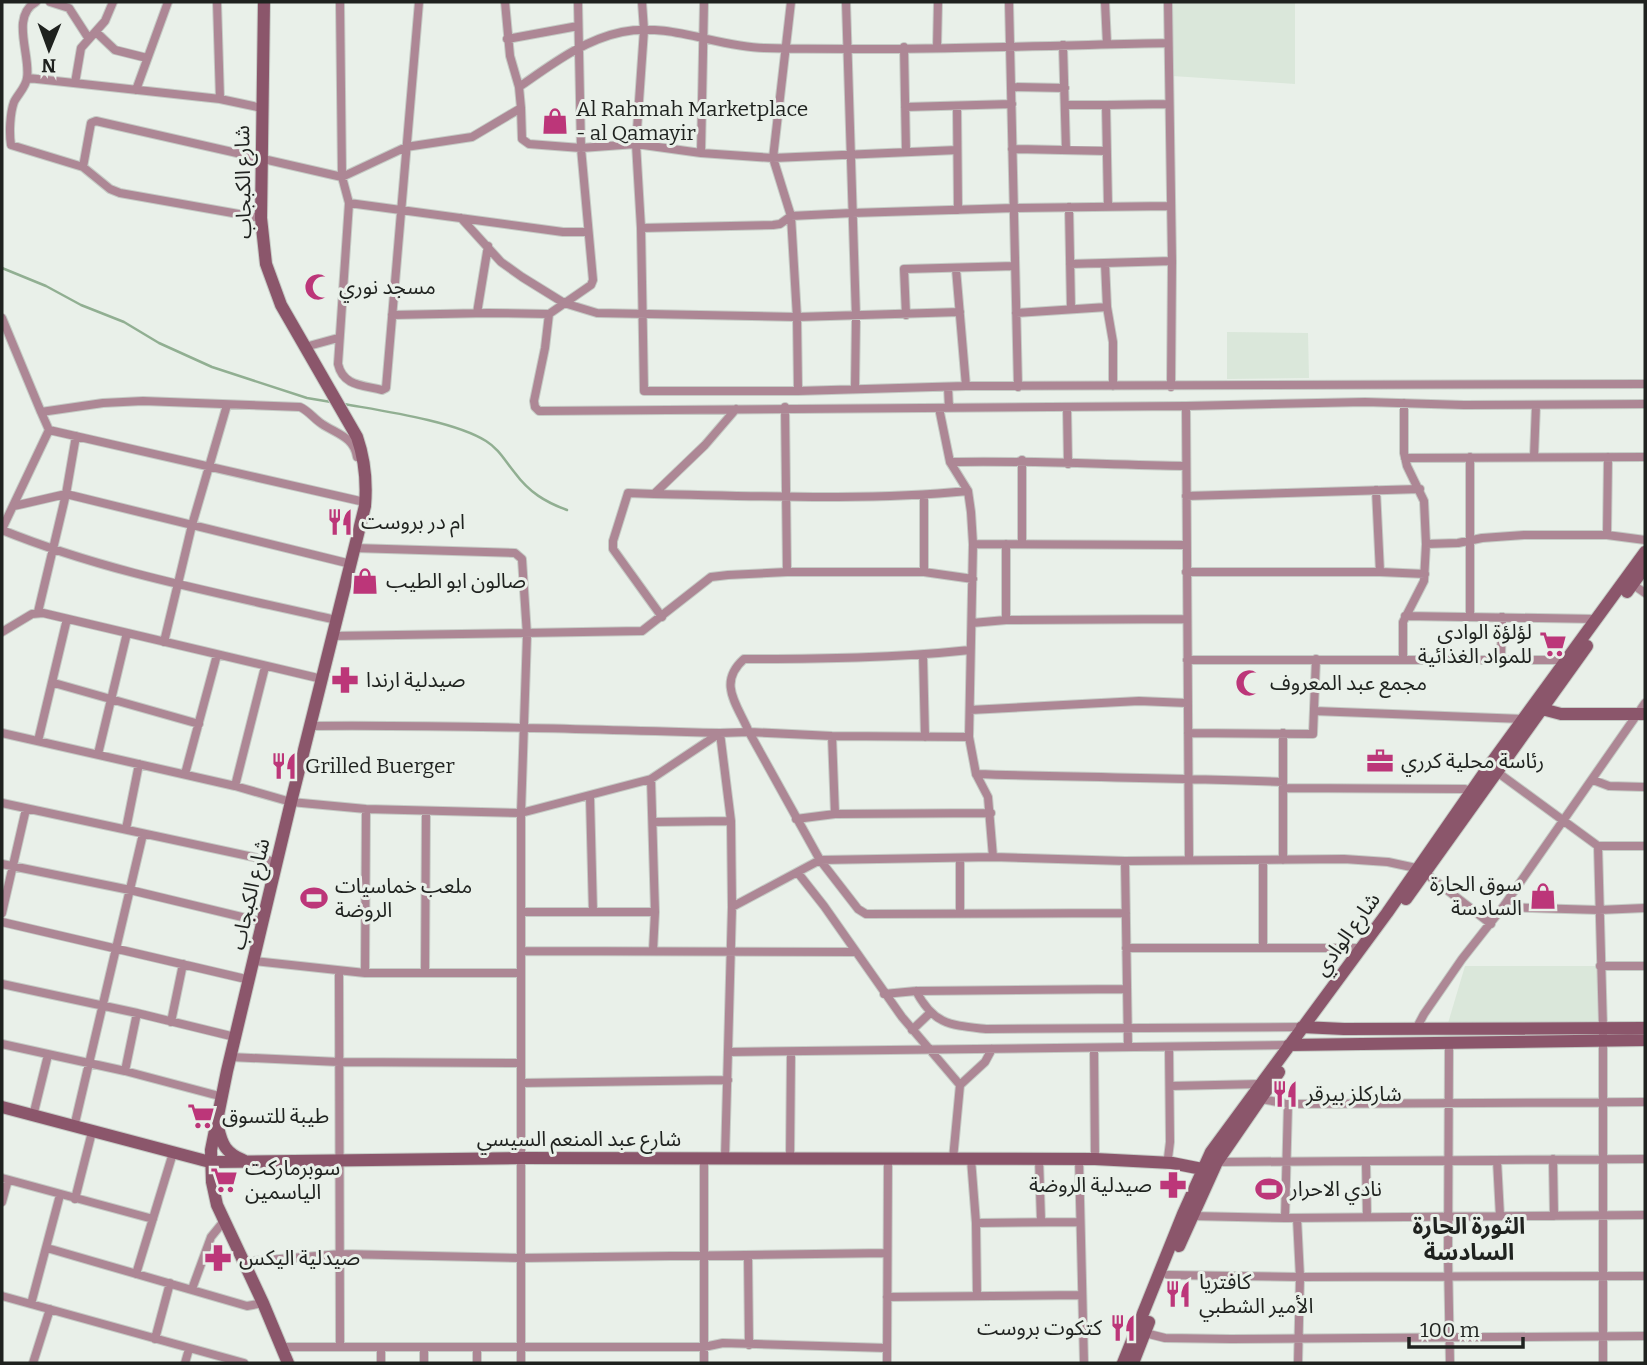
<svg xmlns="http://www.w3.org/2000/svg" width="1647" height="1365" viewBox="0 0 1647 1365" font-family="Bitter,'Noto Sans Arabic',serif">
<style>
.built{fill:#dae7da}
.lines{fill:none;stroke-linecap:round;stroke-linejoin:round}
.stream{stroke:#91af92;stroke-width:2.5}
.street-casing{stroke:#c5cbc5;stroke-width:10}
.secondary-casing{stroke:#c5cbc5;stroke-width:14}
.street{stroke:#ad8795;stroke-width:8}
.secondary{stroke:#8b566b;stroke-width:12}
.labels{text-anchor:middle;stroke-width:6;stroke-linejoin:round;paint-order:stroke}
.poi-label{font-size:21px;fill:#1f221f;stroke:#e9f0e9;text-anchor:start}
.street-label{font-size:21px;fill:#1f221f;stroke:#e9f0e9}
.neighbourhood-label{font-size:23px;font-weight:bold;fill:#1f221f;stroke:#e9f0e9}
</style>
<rect width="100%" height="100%" fill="#e9f0e9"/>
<path class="built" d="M1172,2H1295V84L1172,76Z
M1227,332L1308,333L1309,378L1227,379Z
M1465,966H1597L1598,1037L1443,1040Z"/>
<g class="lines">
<path class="stream" d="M2,268L46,286L81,305L124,322L159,343L212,367L307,398L331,402
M344,404C383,411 454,421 486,441C499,449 505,461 515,473C529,492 545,502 567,510"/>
<defs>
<path id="street" d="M36,2C10,16 31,56 27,78C26,87 18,94 14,102C10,113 9,133 11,145L83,167
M50,2L69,8L89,39
M217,2L220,99
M340,2L342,177L349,203L338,364C343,386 362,385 382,390L386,388L419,2
M505,2L510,56L519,87
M642,2L644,30L636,144L641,228L644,391H798L966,386L1645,384
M791,2L773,158L791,216L797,317L798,391
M846,2L856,317L855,388
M1009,2L1018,387
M1105,2L1107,44
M1168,2L1172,261L1171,387
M96,32L115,50L147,58
M507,39L578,26
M1063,45L1066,150
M904,47L906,152
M937,48L938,2
M28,78L220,99L262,108
M75,83L81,48L105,21L113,2
M1011,87L1065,88
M136,90L168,2
M1066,105H1106L1108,207
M1106,105L1168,104
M957,106L958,210
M905,107L1012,104
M521,108L522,139L529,144L581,148L636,144L701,153L773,158L957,150
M1012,149L1107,151
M701,153L704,2
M349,203L563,232H588
M1069,207L1071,309
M261,218L120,193L110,189L83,167L91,123L96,121L342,177L406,147L472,137L521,108L519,87C551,65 583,40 622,32C669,22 717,47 764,48C899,51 1034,46 1168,43
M461,218L501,262L522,277L564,303L597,313L797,317L960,312
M641,228L773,225L780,224L791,216L852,213L1014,208L1170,206
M1105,263L1107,307L1113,342V386
M1070,264L1172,261
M956,269L966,386
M477,313L488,246
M1016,313L1107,307
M549,314L545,348L534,401L535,407L539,411L1186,406L1365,402L1464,405L1645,404
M392,315L488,313L549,314L591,285L593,280L581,148L578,2
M906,315L904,269L1015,266
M2,318L41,412L103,403L143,401L300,407C309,411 314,419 322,424C337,434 354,437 357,457
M305,347L338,338
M948,387L949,408
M1186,406L1189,859
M785,407L787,572
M1067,407L1068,464
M939,408L950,462L968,491L971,512L973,544L969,737L976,774L988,797L993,857
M49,430L360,501L365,506
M1470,457V617
M1534,457L1536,405
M1405,458L1645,457
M1022,460V544
M950,462C1029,460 1107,465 1186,466
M1376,490L1380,572
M654,494C759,496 864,501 968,491
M1186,496L1420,489
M14,506L66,494L351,564
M2,529L49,430L41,412
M2,530C108,573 224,594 336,620
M1607,535L1608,457
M973,544L1186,545
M1426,544L1458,543L1482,538L1524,535H1607L1645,540
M354,548L515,553L522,559L527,635L521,813V1363
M924,572V495
M1186,572H1380L1425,574
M1632,584L1645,593
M38,612L66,494L76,436
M1405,616L1597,619
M662,617L613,549V541L628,493L654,494L705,445L736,409
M1006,620V544
M972,623L1006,620L1186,619
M2,632L32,614L43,613L322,679
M332,636L642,631L711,577L728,575L787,572H924L973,579
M164,642L192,525L227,405
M923,655L925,737
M1187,660H1566
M1403,660V622L1424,581L1426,544L1424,501L1407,466L1404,453V403
M1501,660L1502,617
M54,683L199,724
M970,710L1139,701L1187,703
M1314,711L1523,719
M310,726C446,725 583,729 720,733L731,821L732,907
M749,732L820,860L858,909L866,914L1126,913
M749,732L832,736L969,737
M2,733L235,786L291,802L366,809L521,813L651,779L720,733L749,732C737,704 717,683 744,659C820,659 895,658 970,650
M1188,733L1313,734L1316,659
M832,736L835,814
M38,741L67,619
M98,754L127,633
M1497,772L1598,846
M185,774L217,655
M976,774C1079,778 1181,777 1283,782
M651,779L655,912L653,951
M1593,780L1609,786L1645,787
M235,786L265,667
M1283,788L1465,789L1475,792
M590,797L593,912
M2,803L276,862
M796,819L835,814L991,813
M653,822L731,821
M126,829L139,764
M960,859V912
M1283,860V733
M1125,861L1128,1047
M2,864L130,890L263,922
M798,873L824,906L902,1017L960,1085
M1425,873L1491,924
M1503,907L1599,910L1645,908
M521,912H655
M2,913L26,809
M2,922L250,980
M1126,948H1360
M1263,948V860
M521,951L856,952
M254,961L365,973H521
M1600,966H1645
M339,972L340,1347
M365,973L366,809
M425,973L426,811
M2,984L137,1013L235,1037
M916,991C934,1025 950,1025 986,1029L1302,1027
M884,994L916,991L1125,989
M171,1022L183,964
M1416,1029L1424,1014L1462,959L1503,907L1645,703
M912,1030L930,1013
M1449,1042L1448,1257L1450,1363
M2,1044L125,1071L223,1097
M1094,1048L1095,1159
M728,1052L1289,1045
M230,1057L339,1062L521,1063
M125,1071L137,1013
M521,1083L728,1080
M1170,1086L1260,1084
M1261,1099L1288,1104L1645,1102
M33,1116L48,1055
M74,1127L143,834
M704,1158V1363
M725,1158L732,907L820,860L993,857L1125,861L1344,859L1388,862L1416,868
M790,1159L791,1052
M953,1159L960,1085L985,1062L992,1049
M971,1159L976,1223L977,1296
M1039,1159L1041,1221
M1079,1159L1084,1363
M1553,1159L1554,1216
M1497,1160L1500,1216
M1217,1162L1645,1159
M1163,1163L1168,1158L1170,1142L1169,1047
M1366,1163L1367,1217
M2,1178L153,1219
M75,1199L92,1132
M2,1202L8,1180
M1192,1216L1285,1218L1645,1215
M1285,1218L1288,1104
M1297,1218L1300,1277L1298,1363
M976,1223L1080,1222
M47,1248L247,1306L263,1303
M748,1255L749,1345
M242,1262L341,1254L521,1258L887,1253
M136,1274L173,1153
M1168,1275L1300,1277L1645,1276
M192,1289L211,1237L224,1221
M2,1296L244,1363
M887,1297L1082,1295
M31,1304L60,1195
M1145,1333L1165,1338L1231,1339L1645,1336
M155,1339L170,1283
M282,1347H704L723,1343L887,1348
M424,1349V1363
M33,1363L50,1309
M185,1363L189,1349
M381,1363V1347
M477,1363V1349
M887,1363L888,1158
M1603,1363V1028L1598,846H1645"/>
<path id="secondary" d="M264,2L261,218L266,264L281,305L357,437C365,460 367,482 365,506L291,802L227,1071L211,1150L212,1182L217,1205L263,1303L288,1363
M1627,592L1645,567
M1542,709L1561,714H1645
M1406,899L1587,646
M1302,1027L1344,1029L1645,1028
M1289,1045L1645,1040
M2,1107L210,1162L521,1158L1095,1159L1172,1163L1202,1169
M218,1127C222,1145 226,1153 243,1160
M1179,1246L1217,1162L1279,1072
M1123,1363L1183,1214L1211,1152L1387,913L1489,766L1645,552
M1133,1363L1149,1322"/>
</defs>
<use href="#street" class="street-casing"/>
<use href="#secondary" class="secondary-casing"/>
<use href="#street" class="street"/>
<use href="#secondary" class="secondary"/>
</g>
<defs>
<symbol id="shop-bare" viewBox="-9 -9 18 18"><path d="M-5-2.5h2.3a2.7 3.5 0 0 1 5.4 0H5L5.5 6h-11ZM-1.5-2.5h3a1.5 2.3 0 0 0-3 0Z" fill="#bc3679" stroke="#e9f0e9" stroke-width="2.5" paint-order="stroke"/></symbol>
<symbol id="mosque-bare" viewBox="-9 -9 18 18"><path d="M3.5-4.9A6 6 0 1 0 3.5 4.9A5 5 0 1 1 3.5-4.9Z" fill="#bc3679" stroke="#e9f0e9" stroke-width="2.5" paint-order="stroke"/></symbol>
<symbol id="restaurant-bare" viewBox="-9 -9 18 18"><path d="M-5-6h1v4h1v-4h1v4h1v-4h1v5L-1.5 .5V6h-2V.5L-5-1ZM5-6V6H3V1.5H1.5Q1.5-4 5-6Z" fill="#bc3679" stroke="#e9f0e9" stroke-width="2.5" paint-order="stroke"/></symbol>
<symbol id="supermarket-bare" viewBox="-9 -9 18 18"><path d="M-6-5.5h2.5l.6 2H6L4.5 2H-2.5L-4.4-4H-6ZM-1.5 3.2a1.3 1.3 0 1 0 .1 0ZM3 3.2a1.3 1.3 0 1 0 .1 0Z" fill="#bc3679" stroke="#e9f0e9" stroke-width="2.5" paint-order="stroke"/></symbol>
<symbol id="pharmacy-bare" viewBox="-9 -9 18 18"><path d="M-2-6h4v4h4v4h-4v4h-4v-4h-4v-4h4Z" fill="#bc3679" stroke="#e9f0e9" stroke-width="2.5" paint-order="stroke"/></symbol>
<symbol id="office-bare" viewBox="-9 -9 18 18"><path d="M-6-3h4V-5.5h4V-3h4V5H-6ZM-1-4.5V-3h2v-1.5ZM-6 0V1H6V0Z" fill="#bc3679" stroke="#e9f0e9" stroke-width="2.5" paint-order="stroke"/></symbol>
<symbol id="stadium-bare" viewBox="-9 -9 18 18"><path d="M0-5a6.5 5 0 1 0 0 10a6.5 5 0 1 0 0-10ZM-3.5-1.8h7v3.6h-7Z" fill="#bc3679" stroke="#e9f0e9" stroke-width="2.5" paint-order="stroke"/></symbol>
</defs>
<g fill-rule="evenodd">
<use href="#shop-bare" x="536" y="102" width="38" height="38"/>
<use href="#mosque-bare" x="299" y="268" width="38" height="38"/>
<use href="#restaurant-bare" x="321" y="503" width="38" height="38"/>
<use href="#shop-bare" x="346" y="562" width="38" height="38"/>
<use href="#supermarket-bare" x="1534" y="625" width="38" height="38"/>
<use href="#pharmacy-bare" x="326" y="661" width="38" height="38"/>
<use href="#mosque-bare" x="1230" y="664" width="38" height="38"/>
<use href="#office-bare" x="1361" y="742" width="38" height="38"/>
<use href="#restaurant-bare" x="265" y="747" width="38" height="38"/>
<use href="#shop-bare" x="1524" y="877" width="38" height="38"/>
<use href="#stadium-bare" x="295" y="879" width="38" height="38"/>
<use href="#restaurant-bare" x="1266" y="1075" width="38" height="38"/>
<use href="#supermarket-bare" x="182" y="1097" width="38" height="38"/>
<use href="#supermarket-bare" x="205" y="1161" width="38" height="38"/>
<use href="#pharmacy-bare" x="1154" y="1166" width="38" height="38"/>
<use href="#stadium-bare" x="1250" y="1170" width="38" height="38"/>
<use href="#pharmacy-bare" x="199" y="1239" width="38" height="38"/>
<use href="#restaurant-bare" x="1159" y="1275" width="38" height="38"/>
<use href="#restaurant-bare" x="1104" y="1309" width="38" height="38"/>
</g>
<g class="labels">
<g class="poi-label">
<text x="576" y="116">Al Rahmah Marketplace<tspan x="576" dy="24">- al Qamayir</tspan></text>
<text x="339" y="294">مسجد نوري</text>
<text x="361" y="529">ام در بروست</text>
<text x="386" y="588">صالون ابو الطيب</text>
<text x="1532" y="639" text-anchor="end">لؤلؤة الوادي<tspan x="1532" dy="24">للمواد الغذائية</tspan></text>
<text x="366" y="687">صيدلية ارندا</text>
<text x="1270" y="690">مجمع عبد المعروف</text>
<text x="1401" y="768">رئاسة محلية كرري</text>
<text x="305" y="773">Grilled Buerger</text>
<text x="1522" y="891" text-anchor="end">سوق الحارة<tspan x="1522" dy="24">السادسة</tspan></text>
<text x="335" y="893">ملعب خماسيات<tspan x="335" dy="24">الروضة</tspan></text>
<text x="1306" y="1101">شاركلز بيرقر</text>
<text x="222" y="1123">طيبة للتسوق</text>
<text x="245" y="1175">سوبرماركت<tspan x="245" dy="24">الياسمين</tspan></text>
<text x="1152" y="1192" text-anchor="end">صيدلية الروضة</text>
<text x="1290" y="1196">نادي الاحرار</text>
<text x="239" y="1265">صيدلية اليكس</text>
<text x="1199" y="1289">كافتريا<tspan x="1199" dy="24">الأمير الشطبي</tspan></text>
<text x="1102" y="1335" text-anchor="end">كتكوت بروست</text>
</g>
<g class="street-label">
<text transform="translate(243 182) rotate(-91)" y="7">شارع الكبجاب</text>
<text transform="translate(250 894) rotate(-77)" y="7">شارع الكبجاب</text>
<text transform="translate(1347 934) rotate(-54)" y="7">شارع الوادي</text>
<text x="579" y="1146">شارع عبد المنعم السيسي</text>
</g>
<g class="neighbourhood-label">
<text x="1469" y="1234">الثورة الحارة<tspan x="1469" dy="26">السادسة</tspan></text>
</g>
</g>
<rect width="1647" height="1365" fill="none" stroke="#1f221f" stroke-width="7"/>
<g transform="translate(49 49) rotate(181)" stroke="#e9f0e9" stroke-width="5" paint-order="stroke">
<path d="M0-5L12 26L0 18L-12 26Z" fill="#1f221f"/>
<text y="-10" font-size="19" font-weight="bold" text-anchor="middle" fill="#1f221f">N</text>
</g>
<path d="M1409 1337v10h114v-10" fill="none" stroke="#1f221f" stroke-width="3.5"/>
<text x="1420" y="1337" font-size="21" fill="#1f221f" stroke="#e9f0e9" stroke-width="5" paint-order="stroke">100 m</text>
</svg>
